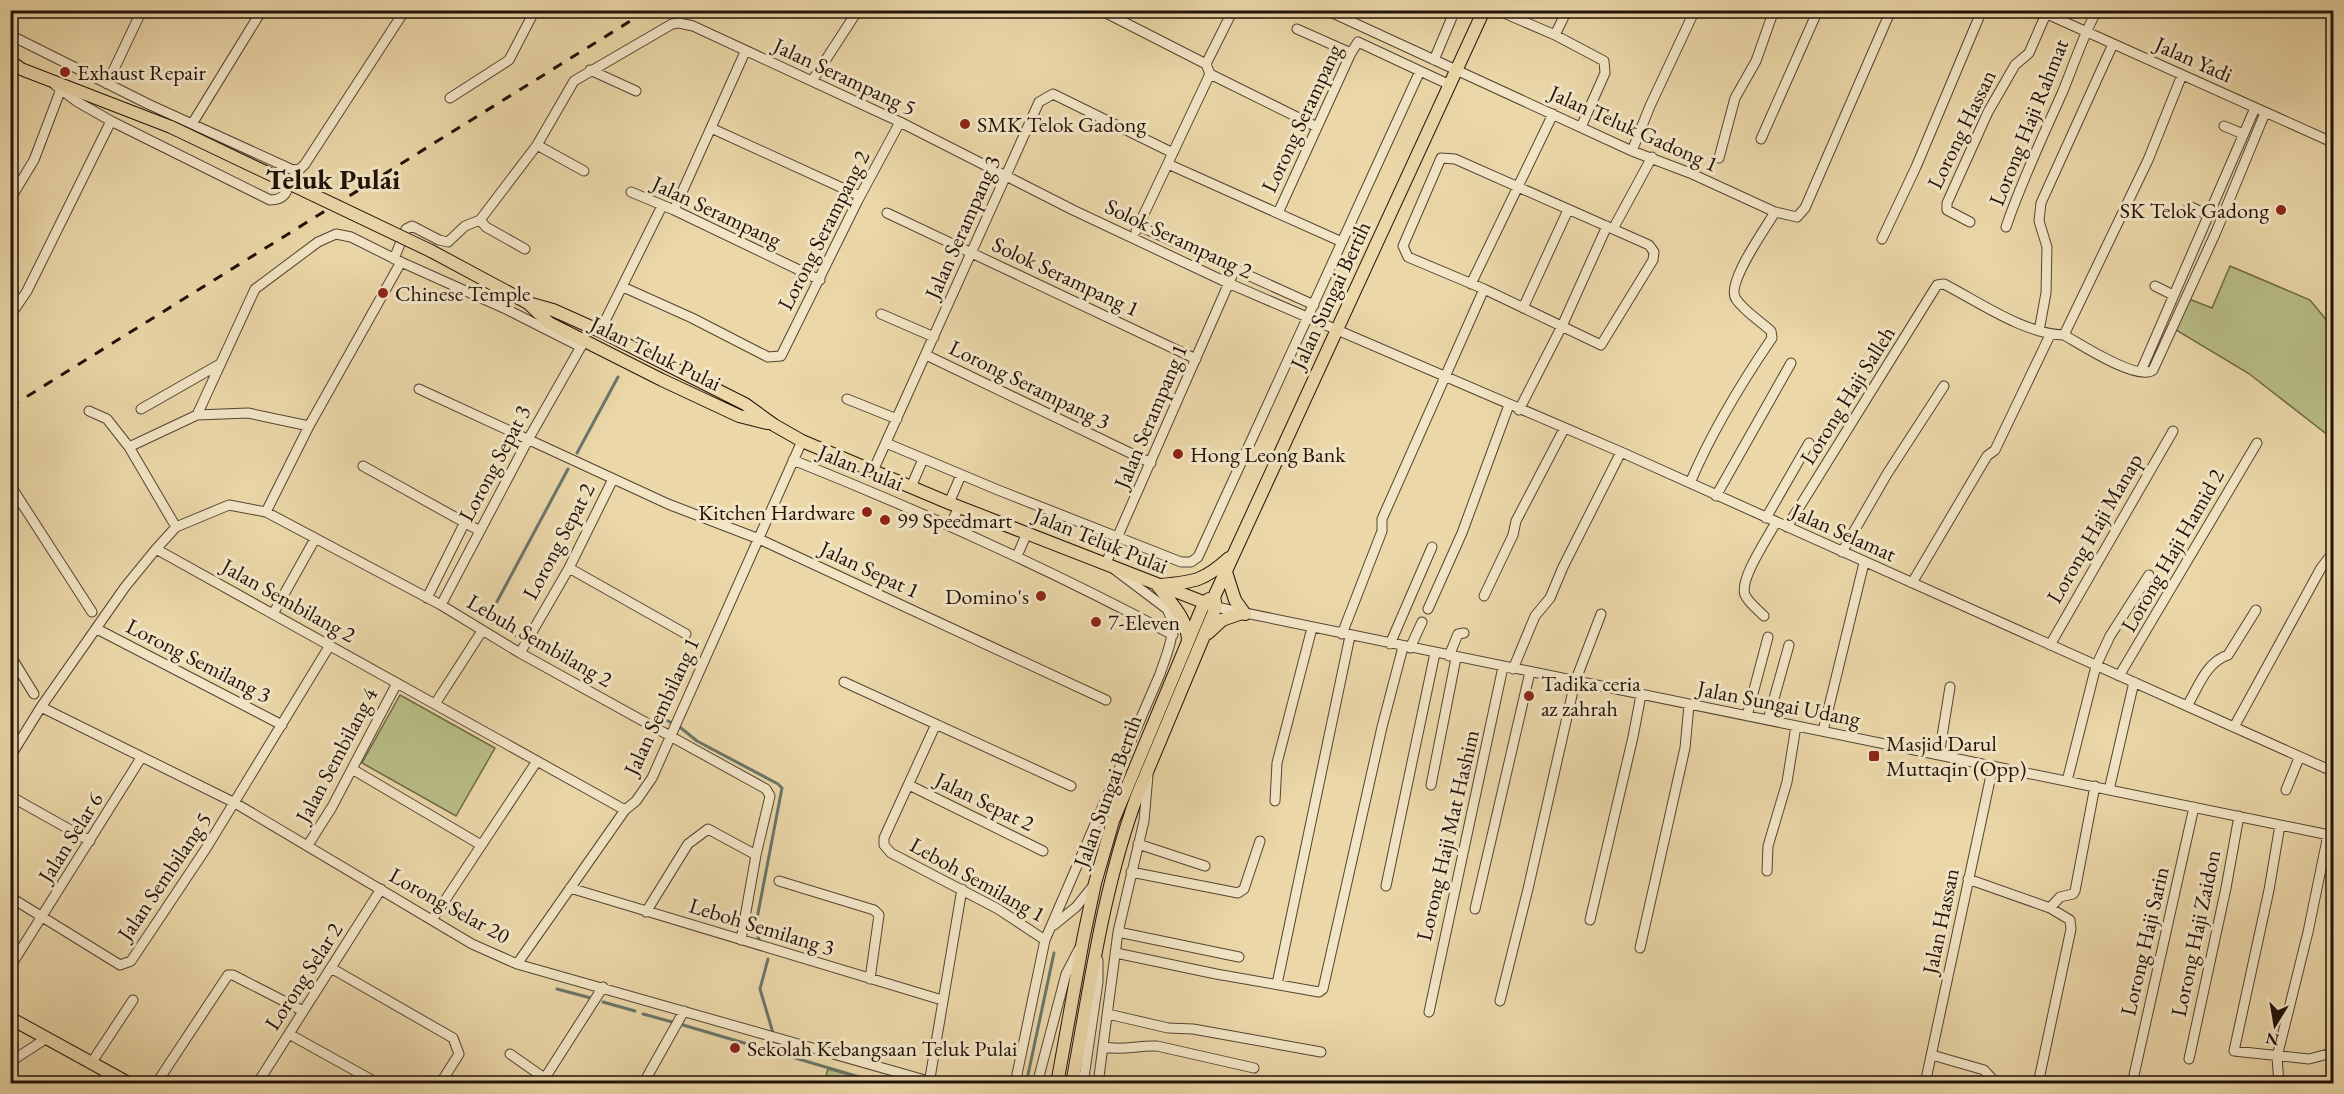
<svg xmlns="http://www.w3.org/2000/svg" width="2344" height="1094" viewBox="0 0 2344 1094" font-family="'EB Garamond',serif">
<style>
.green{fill:#b9be86;stroke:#6e6848;stroke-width:1.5}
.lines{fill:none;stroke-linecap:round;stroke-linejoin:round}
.stream{stroke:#69766b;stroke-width:3}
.minor-casing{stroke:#544332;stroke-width:11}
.major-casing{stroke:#22120a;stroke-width:14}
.minor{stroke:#f2e5c6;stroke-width:9}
.major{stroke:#ebd7a8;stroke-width:12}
.rail{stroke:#22120a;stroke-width:3;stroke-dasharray:10 10;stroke-linecap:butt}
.major-bridge-casing{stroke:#22120a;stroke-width:14;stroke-linecap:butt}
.major-bridge{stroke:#ebd7a8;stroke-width:12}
.poi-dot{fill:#8f2418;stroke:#f2e5c6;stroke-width:2}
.labels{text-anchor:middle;stroke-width:6;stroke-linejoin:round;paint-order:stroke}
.street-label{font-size:22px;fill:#22120a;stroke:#f2e5c6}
.poi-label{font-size:22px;fill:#22120a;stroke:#f2e5c6;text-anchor:start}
.district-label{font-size:28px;font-weight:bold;fill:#22120a;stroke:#f2e5c6}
</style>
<rect width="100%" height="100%" fill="#ebd7a8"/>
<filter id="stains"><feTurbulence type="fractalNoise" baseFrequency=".00333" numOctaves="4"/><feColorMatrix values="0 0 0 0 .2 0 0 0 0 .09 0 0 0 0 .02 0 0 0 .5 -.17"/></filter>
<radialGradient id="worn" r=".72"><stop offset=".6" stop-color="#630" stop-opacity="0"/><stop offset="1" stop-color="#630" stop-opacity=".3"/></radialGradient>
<path class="green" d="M2230,266L2310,300L2333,328V439L2248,373L2176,330L2189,299L2212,308Z
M400,695L495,748L456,816L362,763Z
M828,1069L880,1083H824Z"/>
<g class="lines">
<path class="stream" d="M577,453L618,377
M520,638L492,622V611L568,469
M658,716L672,723
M681,728L697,741L778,784L782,788L755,929L760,942
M768,959L760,989L773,1033
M557,989L591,998
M603,1002L635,1011
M643,1014L676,1023
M683,1025L883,1084
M10,1049L17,1045
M1026,1084L1054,953"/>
<defs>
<path id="minor" d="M1326,10L1632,151L1690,173L1775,212L1797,217L1805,208L1891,10
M1497,10L1555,35L1604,61L1605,73L1581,127
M2038,10L2334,143
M2332,10L2334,13
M1108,14L1206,64L1210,74
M1297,29L1351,53
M10,35L148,104L293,170L300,169L305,164L405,10
M1555,35L1567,10
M1434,60L1455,10
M1206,64L1233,10
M590,70L636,91
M1210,74L1317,127
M812,81L858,10
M107,84L142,10
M55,85L76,101L111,121L270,200C285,200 287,192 292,178
M450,98L509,60L535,10
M192,124L262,10
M2224,126L2243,134
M711,128L860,196
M1761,139L1818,10
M537,145L584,171
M1632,151L1650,106L1695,10
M1441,158L1455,159L1649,245L1654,252L1653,260L1601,345L1484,289L1408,257L1403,246Z
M1719,158L1735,98L1756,61L1774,10
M1168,164L1342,242
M631,192L674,210L820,280
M10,205L14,193L34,160L61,89
M2189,206L2208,215
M674,210L745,52
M887,213L1196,359
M1278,213L1351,53L1358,42L1450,85
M480,220L537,145L574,81L672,24L679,23L693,26L900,122L1073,210L1228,283L1621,452L2334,772
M480,220L486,227L525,249
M1970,222L1947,210V203L1988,112L2015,65L2029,53L2046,14
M1139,226L1314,305
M2006,227C2022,180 2043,136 2063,91C2074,64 2083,36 2097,10
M1613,229L1652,157
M1136,231L1210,74
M1882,239L1916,167L1982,10
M394,259L406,229L412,226L439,240L448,242L465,226L480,220
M1471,284L1553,114
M2155,286L2173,295
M623,287L692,318L768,357L781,356L858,200L900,122
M1523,308L1568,210
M881,314L934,337
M10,316L27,291L111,121
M600,331L662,206
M2039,331L2046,293L2047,247L2039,221L2041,203L2113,44
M2064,335C2080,344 2138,382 2153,370L2216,232L2265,113
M926,355L1151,463
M2141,371L2255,108
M419,389L668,504L759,539L1106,700
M847,399L897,419
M141,409L220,364
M1519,410L1562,326L1607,226
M89,411L107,419L129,447L176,527
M197,415L255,289L318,242L336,234L351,237L401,262L508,310L581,347
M886,443L998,490L1181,562H1191L1198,557L1420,71
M129,447L197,415L248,413L309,426
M793,460C923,512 1049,569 1173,635
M363,466L480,531
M873,471L1039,102L1053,94L1173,153
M1690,483C1712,431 1740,385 1772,338L1771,331C1760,321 1744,311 1736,299C1725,284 1766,228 1775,212
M10,485L92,612
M911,487L923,459
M1716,496L1791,363
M949,503L961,475
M266,512L309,426L401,262
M1766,518L1809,443
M950,526L959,507
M1787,527L1937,285L1944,284C1979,302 2024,334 2064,335L2148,160L2182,75
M156,549L625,810
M1842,552L1887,474L1944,386
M1017,556L1027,533
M569,568L686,634
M1912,583L1987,456L1995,450L2050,335
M1484,596L1513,535L1516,521L1564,429
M427,598L465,522
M441,605L529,438L583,343
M1216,607L2334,836
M1428,609L1462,533L1509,405
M273,614L315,539
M1764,616C1758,610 1749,603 1745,595C1739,579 1768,538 1776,522
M97,629L282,725
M1342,634L1382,531V519L1484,289
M1390,644L1432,547
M2050,645L2173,431
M1410,648L1422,622
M520,653L569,568L613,479
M10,655L34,694
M1449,656L1458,634L1464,633
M1513,669L1535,616L1550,598L1563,567L1621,452
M2119,676L2257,443
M844,682L1071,786
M435,704L482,631
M2187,706C2198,688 2206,662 2228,655L2256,610
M41,707L235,803L472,944L517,964L939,1084
M1747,716L1768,637
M1768,720L1789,645
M936,724L884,838V845L891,853L998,909L1045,940
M2234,727L2321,568L2334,551
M1823,731L1864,563
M1939,755L1950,687
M10,757L41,707L125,587L156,549L176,527L229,505L266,512L441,605L520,653L766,789L770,796L756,855L741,940
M352,769L481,845
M2067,781L2096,666L2110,636L2149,575
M909,785L1043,851
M1431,785L1456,658
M2109,790L2134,682
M2286,790L2299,758
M10,796L90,841
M1275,801L1277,763L1312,628
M2280,825L2269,890L2234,1051L2309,1059L2328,1054L2334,1046
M1138,844L1205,866
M308,845L332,807L397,683
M1767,871L1768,846L1787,782L1796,726
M1131,872L1238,893L1244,889L1260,841
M1968,879L2050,908L2070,920L2071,929L2038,1084
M779,881L874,910L879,915L870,979
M1386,886L1435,653
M570,888L942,1000
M10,897L120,965L131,961L207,847L330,645
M2050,908L2060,897L2073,894L2075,891L2095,786
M1475,909L1530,672
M646,912L688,844L708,829L756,855
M432,920L537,761
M1590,920L1633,737L1641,695
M1054,925L1076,907L1093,886
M1118,932L1239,957
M1640,948L1685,748L1689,705
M1116,953L1216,974L1319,992L1323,989L1382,727L1403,647
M517,964L625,810L636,801L652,778L802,441
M10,967L141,758
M331,968L453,1038L459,1054L440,1084
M1277,984L1350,636
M1500,1001L1528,889L1575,682L1601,614
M1429,1012L1503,667
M1108,1014L1168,1028L1193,1029L1321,1052
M289,1034L379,1084
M1104,1047C1124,1051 1137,1045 1157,1046L1254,1068
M510,1054L553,1084
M1932,1055L1984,1070L1996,1083L2001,1084
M2189,1059L2226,888L2239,816
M10,1062L47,1038
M92,1062L133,1000
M156,1084L228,975H233L303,1011
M257,1084L381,889
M541,1084L603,987
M643,1084L684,1011
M929,1084L962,889
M1015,1084L1045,940L1160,674C1167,652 1179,630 1167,609L1106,563L1235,269
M1037,1084L1066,974L1079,949
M1083,1084L1098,982V960
M1098,1084L1118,932L1144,821L1148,775
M1925,1084L1993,766
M2132,1084L2194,807
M2279,1084L2277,1057L2308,932L2328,835"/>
<path id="major" d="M10,61L21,69L171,127
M431,251L528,303L553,310L600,331L745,404L774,425L802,441L949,503L1216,607
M529,304L549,323L662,380L739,416L767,423
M1226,572L1235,600L1245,614
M1161,585C1194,582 1204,581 1229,558
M1158,586C1171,603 1187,618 1188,640
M1208,633L1222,620L1242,613
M10,1018L130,1084
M1057,1084L1083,940L1095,883L1113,821L1204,603L1209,599
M1072,1084C1090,987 1103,888 1137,796L1216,607L1214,597L1484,10"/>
</defs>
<use href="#minor" class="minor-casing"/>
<use href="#major" class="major-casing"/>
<use href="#minor" class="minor"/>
<use href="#major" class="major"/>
<path class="rail" d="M10,407L648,10"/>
<defs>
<path id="major-bridge" d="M171,127L431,251"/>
</defs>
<use href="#major-bridge" class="major-bridge-casing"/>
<use href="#major-bridge" class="major-bridge"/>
</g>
<g class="poi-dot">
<circle cx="65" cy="72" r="6"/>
<circle cx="965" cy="124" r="6"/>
<circle cx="2281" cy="210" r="6"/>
<circle cx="383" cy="293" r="6"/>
<circle cx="1178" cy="454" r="6"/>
<circle cx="867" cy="512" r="6"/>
<circle cx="885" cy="520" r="6"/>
<circle cx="1041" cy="596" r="6"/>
<circle cx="1096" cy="622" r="6"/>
<circle cx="1529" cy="696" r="6"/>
<rect x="1868" y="750" width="12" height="12" rx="3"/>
<circle cx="735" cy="1048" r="6"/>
</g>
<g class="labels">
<g class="street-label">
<text transform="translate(2194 59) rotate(24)" y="8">Jalan Yadi</text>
<text transform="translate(845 76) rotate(25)" y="8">Jalan Serampang 5</text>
<text transform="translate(1301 118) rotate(-65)" y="8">Lorong Serampang</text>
<text transform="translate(2028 122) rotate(-68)" y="8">Lorong Haji Rahmat</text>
<text transform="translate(1634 128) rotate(24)" y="8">Jalan Teluk Gadong 1</text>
<text transform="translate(1961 129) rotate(-64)" y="8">Lorong Hassan</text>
<text transform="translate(717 211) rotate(25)" y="8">Jalan Serampang</text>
<text transform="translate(962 227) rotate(-66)" y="8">Jalan Serampang 3</text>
<text transform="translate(823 230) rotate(-63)" y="8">Lorong Serampang 2</text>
<text transform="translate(1179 238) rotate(25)" y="8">Solok Serampang 2</text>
<text transform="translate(1066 276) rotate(25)" y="8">Solok Serampang 1</text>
<text transform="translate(1330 295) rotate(-65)" y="8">Jalan Sungai Bertih</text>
<text transform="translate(656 353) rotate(26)" y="8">Jalan Teluk Pulai</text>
<text transform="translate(1030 384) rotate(26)" y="8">Lorong Serampang 3</text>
<text transform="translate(1847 395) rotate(-58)" y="8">Lorong Haji Salleh</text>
<text transform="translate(1150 416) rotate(-67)" y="8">Jalan Serampang 1</text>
<text transform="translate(494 463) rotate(-62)" y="8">Lorong Sepat 3</text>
<text transform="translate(861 467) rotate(22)" y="8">Jalan Pulai</text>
<text transform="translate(2094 528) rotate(-60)" y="8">Lorong Haji Manap</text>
<text transform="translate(1844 532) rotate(24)" y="8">Jalan Selamat</text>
<text transform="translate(1101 540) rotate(22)" y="8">Jalan Teluk Pulai</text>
<text transform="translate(558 541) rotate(-62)" y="8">Lorong Sepat 2</text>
<text transform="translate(2172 550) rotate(-60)" y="8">Lorong Haji Hamid 2</text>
<text transform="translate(870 569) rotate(25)" y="8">Jalan Sepat 1</text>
<text transform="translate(289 600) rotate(29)" y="8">Jalan Sembilang 2</text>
<text transform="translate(540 640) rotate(30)" y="8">Lebuh Sembilang 2</text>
<text transform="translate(199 660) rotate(27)" y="8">Lorong Semilang 3</text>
<text transform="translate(1779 703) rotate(11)" y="8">Jalan Sungai Udang</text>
<text transform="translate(661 706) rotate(-65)" y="8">Jalan Sembilang 1</text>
<text transform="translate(336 755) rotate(-62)" y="8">Jalan Sembilang 4</text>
<text transform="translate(1107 791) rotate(-70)" y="8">Jalan Sungai Bertih</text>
<text transform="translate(985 801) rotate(26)" y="8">Jalan Sepat 2</text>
<text transform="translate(1447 835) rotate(-77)" y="8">Lorong Haji Mat Hashim</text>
<text transform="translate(70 837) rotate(-58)" y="8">Jalan Selar 6</text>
<text transform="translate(164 876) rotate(-56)" y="8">Jalan Sembilang 5</text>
<text transform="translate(978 879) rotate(29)" y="8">Leboh Semilang 1</text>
<text transform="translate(450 905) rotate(29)" y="8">Lorong Selar 20</text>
<text transform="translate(1940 921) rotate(-78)" y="8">Jalan Hassan</text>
<text transform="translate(762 926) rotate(17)" y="8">Leboh Semilang 3</text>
<text transform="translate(2195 933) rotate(-78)" y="8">Lorong Haji Zaidon</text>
<text transform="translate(2144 941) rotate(-77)" y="8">Lorong Haji Sarin</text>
<text transform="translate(303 976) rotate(-57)" y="8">Lorong Selar 2</text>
</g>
<g class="poi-label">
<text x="77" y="80">Exhaust Repair</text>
<text x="977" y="132">SMK Telok Gadong</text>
<text x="2269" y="218" text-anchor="end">SK Telok Gadong</text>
<text x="395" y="301">Chinese Temple</text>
<text x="1190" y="462">Hong Leong Bank</text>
<text x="855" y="520" text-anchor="end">Kitchen Hardware</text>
<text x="897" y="528">99 Speedmart</text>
<text x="1029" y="604" text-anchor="end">Domino's</text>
<text x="1108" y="630">7-Eleven</text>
<text x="1541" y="691">Tadika ceria<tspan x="1541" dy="25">az zahrah</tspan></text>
<text x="1886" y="751">Masjid Darul<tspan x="1886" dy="25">Muttaqin (Opp)</tspan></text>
<text x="747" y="1056">Sekolah Kebangsaan Teluk Pulai</text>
</g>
<g class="district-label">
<text x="333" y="189">Teluk Pulai</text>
</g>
</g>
<rect width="2344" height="1094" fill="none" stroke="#ebd7a8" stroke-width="36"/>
<rect x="12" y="12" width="2320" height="1070" fill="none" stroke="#22120a" stroke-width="3"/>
<rect x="18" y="18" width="2308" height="1058" fill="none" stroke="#22120a" stroke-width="1.5"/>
<g transform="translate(2275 1025) rotate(191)" stroke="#f2e5c6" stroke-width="4.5" paint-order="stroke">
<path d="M0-4.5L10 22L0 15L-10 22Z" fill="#22120a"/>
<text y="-9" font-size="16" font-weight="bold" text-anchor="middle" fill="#22120a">N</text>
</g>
<rect width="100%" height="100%" filter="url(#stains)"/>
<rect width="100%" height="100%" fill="url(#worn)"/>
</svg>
